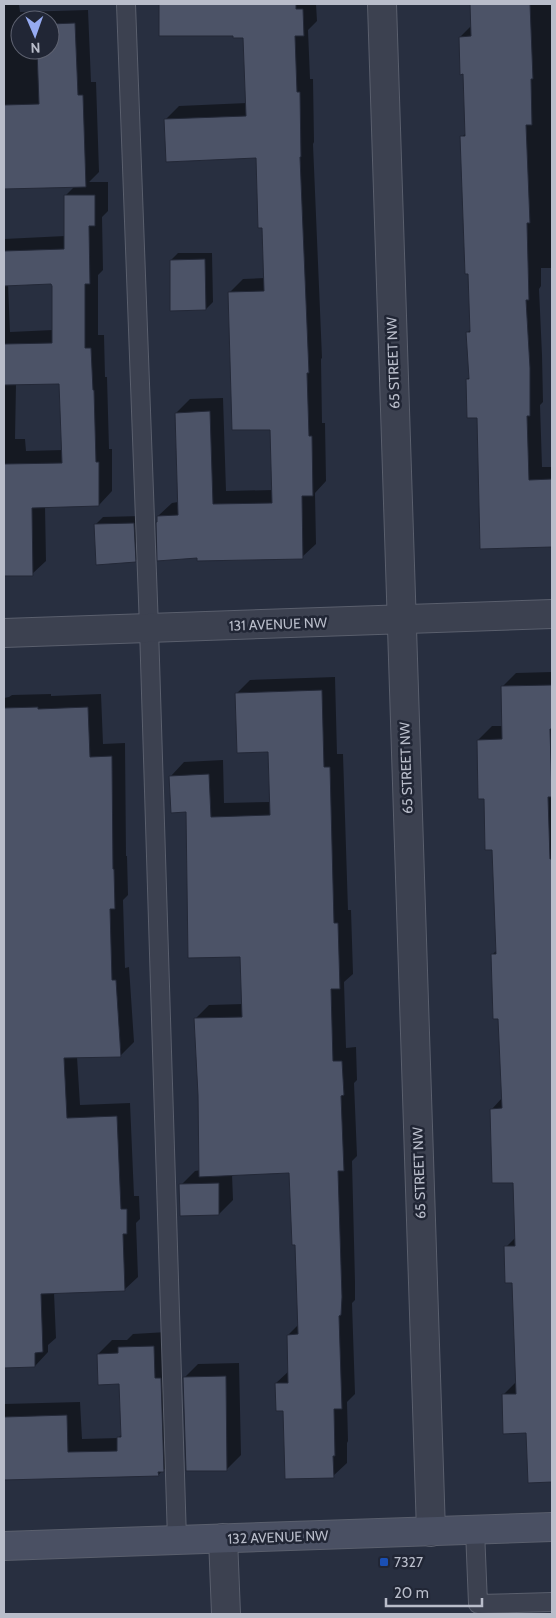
<svg xmlns="http://www.w3.org/2000/svg" width="556" height="1618" viewBox="0 0 556 1618" font-family="Cabin,sans-serif">
<style>
.shadow{fill:#0007;fill-rule:evenodd}
.building{fill:#4c5367;stroke:#232837}
.lines{fill:none;stroke-linecap:round;stroke-linejoin:round}
.lane-casing{stroke:#5a5f6d;stroke-width:20}
.street-casing{stroke:#5a5f6d;stroke-width:30}
.secondary-casing{stroke:#5a5f6d;stroke-width:30}
.lane{stroke:#3c4150;stroke-width:18}
.street{stroke:#3c4150;stroke-width:28}
.secondary{stroke:#4a5063;stroke-width:28}
.transit-dot{fill:#1a4fb4;stroke:#212635;stroke-width:2}
.labels{text-anchor:middle;stroke-width:5;stroke-linejoin:round;paint-order:stroke}
.street-label{font-size:14px;fill:#b9bdca;stroke:#212635}
.poi-label{font-size:14px;fill:#b9bdca;stroke:#212635;text-anchor:start}
</style>
<rect width="100%" height="100%" fill="#282f40"/>
<path class="shadow" d="M4,4H19L20,12L88,10L91,82H96L99,172L89,182H108V211L102,217L103,270L98,275V335H104L105,377H107L109,449H112V491L99,505L45,506L46,561L32,574L4,575V239L65,236L66,195L75,186L4,188ZM20,20H50V50H20ZM52,283L53,330L10,332L8,284ZM60,382L63,450L26,451L25,439H15L16,384Z
M160,4H316L317,21L308,30L310,79H313L314,142L313,144L322,358L321,359L322,423H325L326,481L315,493L316,544L302,557L198,556L158,516L172,503L178,502L176,413L190,399L223,398L226,491L273,490L271,428L229,293L243,279L265,278L263,226L257,157L166,119L179,106L247,103L244,37L234,35H160Z
M472,4H552V268H541V286L539,289L542,355L543,402L540,405L542,467H552V545L481,547L478,417L467,379L470,377L468,332L471,329L462,137L466,133L464,73L460,37L472,25Z
M178,253H212L213,302L206,309L171,260Z
M141,516L143,554L135,561L96,524L103,517Z
M552,672V1481H529L528,1432L503,1395L517,1381L513,1281L506,1247L516,1237L514,1181L492,1109L502,1098L500,1018L492,955L497,950L493,849L485,797L478,740L492,726H503L502,687L516,673Z
M335,677L337,754H343L348,910H351L353,974L344,982L346,1048L356,1047L357,1080L354,1083L357,1156L352,1161L355,1282V1300L352,1303L355,1394L347,1402L348,1441L347,1443V1463L333,1476L284,1409L276,1383L289,1371L288,1335L298,1325L296,1244L291,1172L232,1174L233,1200L219,1214L181,1185L195,1171L201,1170L195,1019L209,1005L243,1004L241,955L188,811L171,776L184,762L223,760L224,803L271,802L269,751L236,694L250,680Z
M51,694V696L101,694L103,744L125,743L126,856H127L128,895L123,900L125,968L129,967L134,1042L120,1056L77,1057L80,1105L130,1103L134,1196H139L140,1219L136,1223L138,1277L124,1290L54,1293L56,1338L48,1345V1352L35,1366L4,1367V698L9,697L12,695Z
M167,1332L178,1457L158,1475L4,1453V1404L80,1402L82,1439L118,1438L122,1434L120,1383L98,1354L112,1340H127L133,1334Z
M239,1363L241,1455L227,1469L184,1378L198,1364Z"/>
<path class="building" d="M159,4H296V9H303L304,36H295L297,92H300L301,157H300L309,373H307L309,436H312L313,496H302L303,559L197,561V558L157,561L156,522H157V516L178,515L175,413L210,411L213,504L272,503L270,430H232L228,292L264,291L262,228H258L256,158L166,162L164,119L246,116L243,38H233V36H159Z
M470,4H530L533,79H531L532,125H526L530,223H527L529,300H526L530,368V416H527L529,480L552,479V547L480,549L477,418H467L466,379H469L466,332H470L468,274H465L460,136H465L463,74L460,75L459,37L471,36Z
M75,23L78,95H83L86,187L4,189V105L39,104L37,50H50V24Z
M64,195H95V226H89L90,284H85V348H91L93,390H94L96,462H99V506L32,508L33,576H4V464L62,463L59,384L4,385V344L52,343V286L51,284L4,286V251L64,249Z
M205,259L206,310L170,311V260Z
M134,523L136,562L96,565L94,524Z
M552,685V729H550L552,797H548L550,859H552V1482L528,1483L526,1433L503,1434L502,1394H516L512,1283H505L504,1246H515L513,1183H492L490,1109L502,1108L498,1019H493L491,954H496L492,850H485L484,799H478L477,740L502,739L501,686Z
M322,690L324,767H330L334,923H338L340,989H331L333,1061H342L344,1095L341,1096L344,1171H338L342,1297L341,1315L339,1316L342,1409H334L335,1456H333L334,1478L285,1479L283,1411H276L275,1383H288L287,1335L298,1334L295,1245H292L289,1173L199,1177L198,1095L194,1018L242,1017L240,957L188,958L186,812L171,813L169,776L209,774L211,817L270,815L268,752L237,753L235,693Z
M38,707V709L88,707L90,757L112,756L113,869H114L115,909H110L112,980H116L121,1057L64,1058L67,1118L117,1116L121,1209H127V1234H123L125,1291L41,1294L43,1352L35,1353V1367L4,1368V708Z
M219,1183V1215L180,1216L179,1184Z
M154,1346L155,1378H161L164,1472H158L159,1476L4,1480V1417L67,1415L68,1452L117,1451V1437H121L119,1384L98,1385L97,1354L118,1353V1347Z
M226,1376L227,1471H186L183,1377Z"/>
<g class="lines">
<defs>
<path id="lane" d="M126,4L149,628L177,1540
M475,1530L478,1604L552,1602"/>
<path id="street" d="M382,4L431,1532
M4,633L552,614
M223,1538L226,1614"/>
<path id="secondary" d="M4,1546L552,1527"/>
</defs>
<use href="#lane" class="lane-casing"/>
<use href="#street" class="street-casing"/>
<use href="#secondary" class="secondary-casing"/>
<use href="#lane" class="lane"/>
<use href="#street" class="street"/>
<use href="#secondary" class="secondary"/>
</g>
<rect class="transit-dot" x="379" y="1557" width="10" height="10" rx="2.5"/>
<g class="labels">
<g class="street-label">
<text transform="translate(393 363) rotate(-92)" y="5">65 STREET NW</text>
<text transform="translate(278 624) rotate(-2)" y="5">131 AVENUE NW</text>
<text transform="translate(406 768) rotate(-92)" y="5">65 STREET NW</text>
<text transform="translate(419 1173) rotate(-92)" y="5">65 STREET NW</text>
<text transform="translate(278 1537) rotate(-2)" y="5">132 AVENUE NW</text>
</g>
<g class="poi-label">
<text x="394" y="1567">7327</text>
</g>
</g>
<rect width="556" height="1618" fill="none" stroke="#b9bdca" stroke-width="10"/>
<g transform="translate(35 35) rotate(178)"><circle r="24" fill="#212635" stroke="#5e6271"/>
<path d="M0-4L9 19L0 12L-9 19Z" fill="#96abf2"/>
<text y="-8" font-size="14" font-weight="bold" text-anchor="middle" fill="#b9bdca">N</text>
</g>
<path d="M386 1598v8h96v-8" fill="none" stroke="#b9bdca" stroke-width="2.5"/>
<text x="394" y="1598" font-size="15" fill="#b9bdca" stroke="#212635" stroke-width="4" paint-order="stroke">20 m</text>
</svg>
